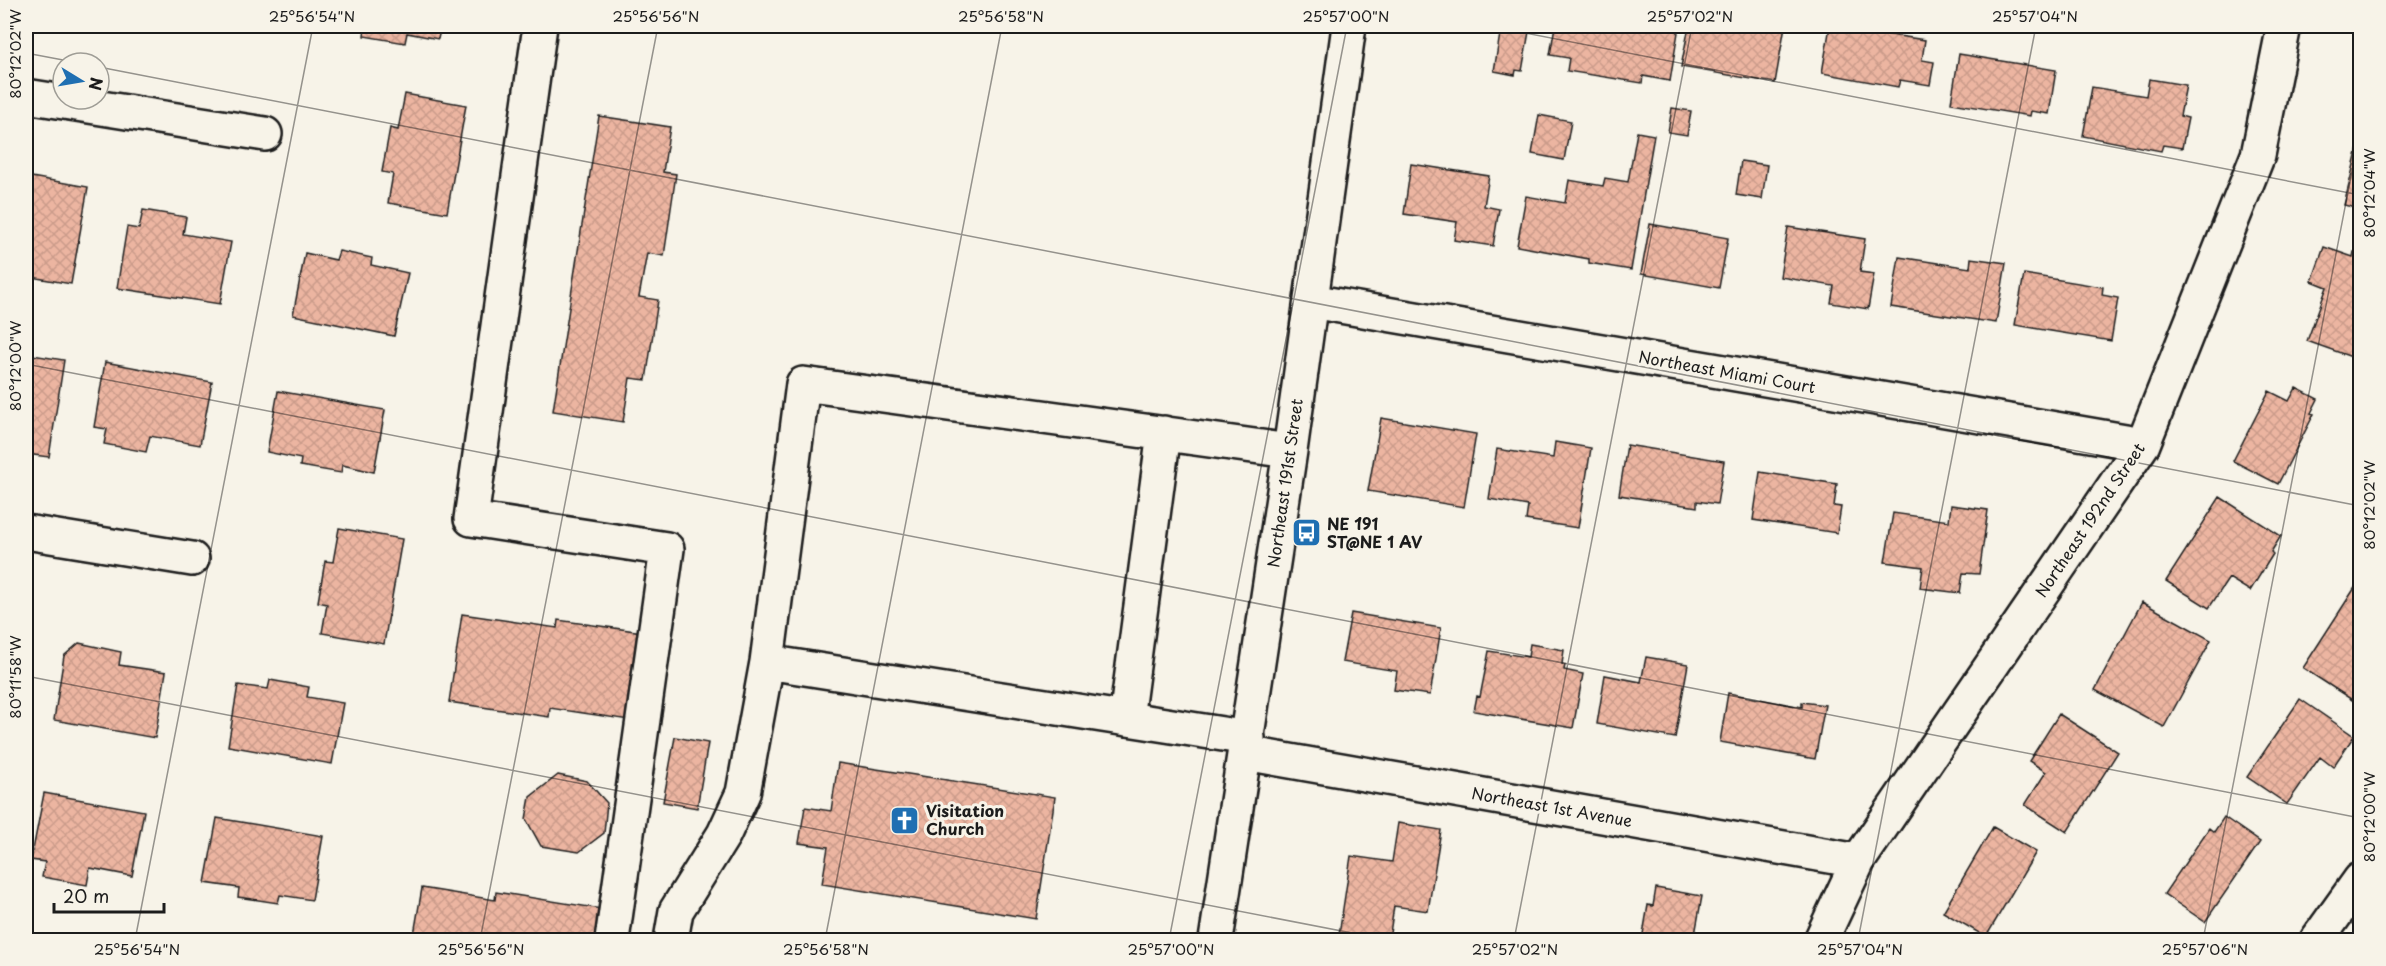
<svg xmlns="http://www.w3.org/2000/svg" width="2386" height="966" viewBox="0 0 2386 966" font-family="'Playpen Sans',sans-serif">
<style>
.building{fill:url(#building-cross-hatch);stroke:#1c1c1c;stroke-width:1.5}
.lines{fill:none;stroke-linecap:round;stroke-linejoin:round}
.minor-casing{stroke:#1c1c1c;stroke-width:38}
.minor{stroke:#f7f3e8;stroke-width:33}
.ticks{fill:none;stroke:#1c1c1c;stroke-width:1.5;stroke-opacity:0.45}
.labels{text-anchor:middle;stroke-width:6;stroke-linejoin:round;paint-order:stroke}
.street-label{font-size:16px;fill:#1c1c1c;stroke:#f7f3e8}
.poi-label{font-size:16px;font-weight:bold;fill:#1c1c1c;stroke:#f7f3e8;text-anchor:start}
.neatline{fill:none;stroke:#1c1c1c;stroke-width:2}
.ticks-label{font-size:15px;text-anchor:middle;fill:#1c1c1c}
</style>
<defs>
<pattern id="building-cross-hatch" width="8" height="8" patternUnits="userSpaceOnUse" patternTransform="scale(1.5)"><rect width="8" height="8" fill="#ecb5a1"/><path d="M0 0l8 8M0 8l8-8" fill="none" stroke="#ca9b8a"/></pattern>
</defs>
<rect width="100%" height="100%" fill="#f7f3e8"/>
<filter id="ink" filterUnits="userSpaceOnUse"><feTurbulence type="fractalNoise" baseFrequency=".0167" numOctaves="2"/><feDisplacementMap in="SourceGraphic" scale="12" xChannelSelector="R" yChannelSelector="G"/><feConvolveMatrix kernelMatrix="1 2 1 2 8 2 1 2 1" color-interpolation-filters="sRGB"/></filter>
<g filter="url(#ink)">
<path class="building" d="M357,26H441L438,39L407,33L405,43L364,36L365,27Z
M1483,26H1530L1522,71L1516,70L1515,75L1494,71L1501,28Z
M1555,26H1679L1670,81L1643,76L1642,83L1567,71L1569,58L1550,55Z
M1689,26H1785L1775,83L1681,67Z
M1830,26L1925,40L1922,60L1934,62L1930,85L1900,80L1898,87L1822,73Z
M1959,54L2056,70L2049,114L2031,111L2030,116L1951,103Z
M2149,79L2186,85L2180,116L2188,118L2182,148L2163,145L2161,151L2083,136L2092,87L2146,96Z
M405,94L466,105L447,213L388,203L393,174L382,172L390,128L398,130Z
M1672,108L1691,111L1687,135L1668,132Z
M1539,115L1571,121L1564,160L1532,154Z
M599,116L670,127L663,172L676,174L664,256L647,253L639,297L658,300L646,380L630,378L623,422L553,411Z
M1637,132L1654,135L1631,270L1589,263V259L1517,246L1526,196L1565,203L1569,180L1603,186L1605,178L1628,182Z
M2360,140V209L2344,205Z
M1741,161L1767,165L1762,199L1736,195Z
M1411,164L1489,176L1484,206L1499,209L1493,246L1454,240L1457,222L1404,214Z
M26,176L88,187L71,284L26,276Z
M143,210L186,217L183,234L231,242L220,304L117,288L127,227L139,229Z
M1650,224L1728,238L1719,288L1641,274Z
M1788,227L1865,239L1860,272L1874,274L1868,309L1831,303L1834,286L1780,277Z
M2324,247L2353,257L2354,252L2360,254V360L2307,341L2327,287L2312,281Z
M339,251L372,258L371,265L408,273L394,336L293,315L305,253L336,260Z
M1899,257L1970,268L1971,258L2006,263L1996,323L1891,307Z
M2024,274L2103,287L2102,295L2118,298L2111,341L2015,325Z
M26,354L64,360L49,457L26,454Z
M105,362L212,382L200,445L150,436L146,452L104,444L107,429L94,427Z
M2296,388L2318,399L2311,413L2314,414L2278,484L2233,461L2269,391L2289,401Z
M278,391L385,410L374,472L342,465L341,473L300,466L301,459L267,452Z
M1381,418L1476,434L1464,507L1368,491Z
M1555,442L1591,448L1578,528L1526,520L1528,506L1489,499L1497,449L1553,458Z
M1627,445L1724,461L1717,504L1697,501V507L1619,495Z
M1760,472L1837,484L1834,506L1841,507L1837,533L1753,520Z
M2220,497L2281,536L2271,552L2273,554L2250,591L2229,578L2209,608L2166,581Z
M1951,505L1988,510L1979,574L1963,573L1960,593L1920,588L1923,567L1885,562L1893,513L1949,521Z
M339,528L402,539L384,644L322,633L327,604L318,602L325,561L333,562Z
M2358,583L2360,585V705L2303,668Z
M2142,602L2211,640L2164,727L2095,690Z
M1351,613L1441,628L1430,695L1394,690L1397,671L1342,662Z
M462,614L557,628L558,620L642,632L629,720L550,708L549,717L449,702Z
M79,643L121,652L119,665L166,672L155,738L54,720L64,656Z
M1530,644L1564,650L1562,664L1565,665L1564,670L1583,674L1573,728L1474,711L1477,696L1480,697L1489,651L1528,657Z
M1646,657L1688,664L1675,738L1597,724L1605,675L1641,682Z
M270,680L309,687L307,697L343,703L332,764L228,746L238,685L268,689Z
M1728,693L1802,707V702L1825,705L1815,759L1720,742Z
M2300,699L2354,736L2333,767L2320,757L2287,804L2247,777Z
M2059,714L2118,752L2067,832L2025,805L2046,772L2029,761Z
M675,737L708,743L697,808L663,802Z
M838,763L1055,797L1036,919L822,884L828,847L799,843L805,807L831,811Z
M558,775L587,781L607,803L604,833L579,852L541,846L526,819L530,797Z
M44,793L144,811L132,876L90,868L87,885L42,877L45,862L31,860Z
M2224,817L2260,842L2205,922L2164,894L2209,828L2214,832Z
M217,818L323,836L312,900L280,895L278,903L238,897L239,888L205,883Z
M1398,823L1441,830L1428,911L1394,906L1389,940L1339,935L1351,856L1392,862Z
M1993,827L2036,852L1986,937L1943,912Z
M422,888L495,900L496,892L602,909L597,940H413Z
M1656,888L1702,896L1694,940H1642L1648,905L1653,906Z
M732,934L773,940H731Z"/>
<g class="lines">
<defs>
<path id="minor" d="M540,26L471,519L667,549L612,940
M26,96L265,134
M1311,301L2143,444
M26,532L192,559
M767,662L1248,738
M1126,719L1164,433
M1245,753L1858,861
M671,940L676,911L724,834L743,793L767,662L803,384L1290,451
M1216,940L1290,451L1349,26
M1821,940L1858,861L2143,444L2258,155L2284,26
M2317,940L2360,880"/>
</defs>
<use href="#minor" class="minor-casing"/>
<use href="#minor" class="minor"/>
</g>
</g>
<path class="ticks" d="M1489,26L2360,195M26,53L79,63M99,67L2360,506M26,364L2360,818M26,676L1388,940M135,940L313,26M480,940L658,26M825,940L1002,26M1169,940L1347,26M1514,940L1692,26M1858,940L2036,26M2203,940L2360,130"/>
<defs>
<symbol id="bus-square" viewBox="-11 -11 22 22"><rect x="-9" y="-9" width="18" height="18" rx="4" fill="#1f6fb2" stroke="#f7f3e8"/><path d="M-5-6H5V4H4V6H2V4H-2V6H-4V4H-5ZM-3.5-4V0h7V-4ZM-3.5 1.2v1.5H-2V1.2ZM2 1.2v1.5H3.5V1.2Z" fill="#fff"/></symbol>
<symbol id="church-square" viewBox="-11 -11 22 22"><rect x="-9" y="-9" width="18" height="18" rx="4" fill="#1f6fb2" stroke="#f7f3e8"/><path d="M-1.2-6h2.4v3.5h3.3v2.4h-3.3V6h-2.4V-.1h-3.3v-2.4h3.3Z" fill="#fff"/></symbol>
</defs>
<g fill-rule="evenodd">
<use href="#bus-square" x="1290" y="516" width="33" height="33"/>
<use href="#church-square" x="888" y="804" width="33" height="33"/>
</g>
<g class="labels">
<g class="street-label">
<text transform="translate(1727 372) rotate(10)" y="6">Northeast Miami Court</text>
<text transform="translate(1285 483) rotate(-82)" y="6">Northeast 191st Street</text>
<text transform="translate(2090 520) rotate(-56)" y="6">Northeast 192nd Street</text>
<text transform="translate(1552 807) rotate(10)" y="6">Northeast 1st Avenue</text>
</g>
<g class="poi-label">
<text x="1327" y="530">NE 191<tspan x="1327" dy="18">ST@NE 1 AV</tspan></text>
<text x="926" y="817">Visitation<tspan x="926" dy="18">Church</tspan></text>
</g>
</g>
<rect width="2386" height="966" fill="none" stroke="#f7f3e8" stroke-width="66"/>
<g transform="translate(81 81) rotate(101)"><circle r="28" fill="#f7f3e8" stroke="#9f9d96" stroke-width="1.5"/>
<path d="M0-4.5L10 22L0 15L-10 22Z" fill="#1f6fb2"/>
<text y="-9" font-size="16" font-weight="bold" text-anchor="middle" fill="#1c1c1c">N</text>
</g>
<path d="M54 903v9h110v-9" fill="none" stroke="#1c1c1c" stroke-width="3"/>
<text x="63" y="903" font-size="18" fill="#1c1c1c" stroke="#f7f3e8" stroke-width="4.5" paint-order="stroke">20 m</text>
<rect x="33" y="33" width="2320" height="900" class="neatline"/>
<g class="ticks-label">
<text x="312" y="22">25°56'54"N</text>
<text x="656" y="22">25°56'56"N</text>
<text x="1001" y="22">25°56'58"N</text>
<text x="1346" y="22">25°57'00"N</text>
<text x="1690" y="22">25°57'02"N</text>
<text x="2035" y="22">25°57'04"N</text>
<text transform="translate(16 54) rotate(-90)" y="5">80°12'02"W</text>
<text transform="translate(2370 193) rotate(-90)" y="5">80°12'04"W</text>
<text transform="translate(16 366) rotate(-90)" y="5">80°12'00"W</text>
<text transform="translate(2370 505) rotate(-90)" y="5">80°12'02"W</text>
<text transform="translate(16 677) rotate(-90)" y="5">80°11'58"W</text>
<text transform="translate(2370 817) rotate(-90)" y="5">80°12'00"W</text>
<text x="137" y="955">25°56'54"N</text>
<text x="481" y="955">25°56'56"N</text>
<text x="826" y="955">25°56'58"N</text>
<text x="1171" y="955">25°57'00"N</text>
<text x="1515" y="955">25°57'02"N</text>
<text x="1860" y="955">25°57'04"N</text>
<text x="2205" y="955">25°57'06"N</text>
</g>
</svg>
